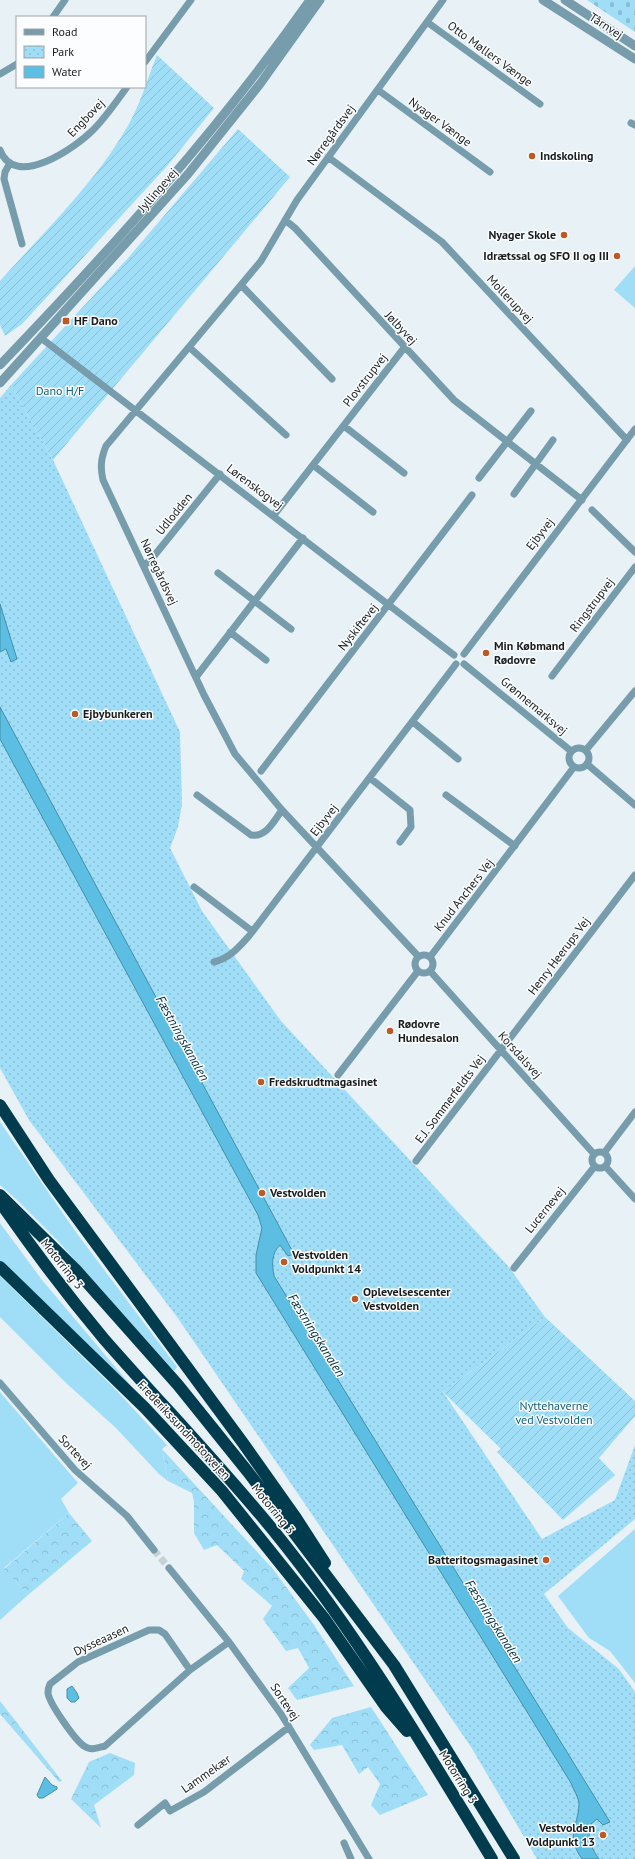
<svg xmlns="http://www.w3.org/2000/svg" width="635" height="1859" viewBox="0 0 635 1859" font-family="'PT Sans',sans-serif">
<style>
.grass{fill:#a0def8}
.forest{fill:url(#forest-crowns)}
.cemetery{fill:url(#cemetery-stones)}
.park{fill:url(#park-dots)}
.garden{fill:url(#garden-furrows)}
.water{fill:#5bbee2;stroke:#478ea7}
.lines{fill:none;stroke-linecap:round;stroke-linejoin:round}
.minor-tunnel{stroke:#c8d1d6;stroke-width:7;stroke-dasharray:7 3.5;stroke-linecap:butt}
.minor{stroke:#779dac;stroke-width:7}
.tertiary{stroke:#779dac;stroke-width:9}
.motorway{stroke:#003c4e;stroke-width:12}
.poi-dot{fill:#bd5925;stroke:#fbfdfe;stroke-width:1.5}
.labels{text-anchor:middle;stroke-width:3;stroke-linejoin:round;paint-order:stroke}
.street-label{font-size:12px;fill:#191d1e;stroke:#fbfdfe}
.poi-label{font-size:12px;font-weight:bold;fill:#191d1e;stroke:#fbfdfe;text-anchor:start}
.park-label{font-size:12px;fill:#0d5e77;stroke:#fbfdfe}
.water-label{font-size:13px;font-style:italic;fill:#002e3d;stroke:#fbfdfe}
</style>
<defs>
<pattern id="forest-crowns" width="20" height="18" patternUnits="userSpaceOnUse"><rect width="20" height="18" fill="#a0def8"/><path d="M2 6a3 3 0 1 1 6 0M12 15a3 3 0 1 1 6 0" fill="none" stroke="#89bed4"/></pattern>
<pattern id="cemetery-stones" width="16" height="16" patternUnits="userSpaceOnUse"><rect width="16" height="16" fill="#a0def8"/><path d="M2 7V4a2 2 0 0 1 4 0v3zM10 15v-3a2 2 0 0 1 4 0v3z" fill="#89bed4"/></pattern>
<pattern id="park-dots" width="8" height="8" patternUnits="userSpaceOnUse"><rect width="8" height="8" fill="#a0def8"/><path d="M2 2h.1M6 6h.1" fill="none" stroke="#89bed4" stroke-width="1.8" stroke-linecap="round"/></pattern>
<pattern id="garden-furrows" width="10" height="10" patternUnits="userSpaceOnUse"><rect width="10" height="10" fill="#a0def8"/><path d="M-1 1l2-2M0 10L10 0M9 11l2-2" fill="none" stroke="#89bed4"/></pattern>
</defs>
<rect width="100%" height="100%" fill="#e7f1f6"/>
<path class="grass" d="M635,266V308L614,290Z
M0,1122L75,1231L177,1367L174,1371L57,1240L17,1200L0,1185Z
M0,1223L42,1280L138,1394L0,1262Z
M0,1276L115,1389L167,1445L162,1449L168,1481L159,1474L115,1427L66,1383L0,1317Z
M0,1392L78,1483L61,1499L69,1513L4,1568L28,1595L0,1620Z
M635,1529V1683L610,1651L589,1638L558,1596Z"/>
<path class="forest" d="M162,1449L273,1569L314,1625L354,1686L297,1700L288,1688L309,1668L298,1648L286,1651L263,1619L272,1606L241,1579L244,1571L217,1545L204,1550L194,1533V1502L192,1493L168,1481Z
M69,1513L92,1541L28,1595L4,1569Z
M0,1701L62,1781L59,1782L0,1714Z
M371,1707L428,1795L380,1815L371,1805L380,1784L368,1767L359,1774L342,1745L314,1750L310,1745L332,1718Z
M110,1753L135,1763L134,1775L94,1805L101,1828L71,1799L89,1762Z"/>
<path class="cemetery" d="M587,0H635V32Z"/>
<path class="park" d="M11,385L53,460L180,732L182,804L178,827L170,848L202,911L281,1021L508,1266L545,1317L443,1392L542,1539L615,1500L635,1445V1519L544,1594L568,1628L619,1669L635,1692V1859H537L471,1747L177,1317L29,1120L0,1068V398Z"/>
<path class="garden" d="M157,55L214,108L168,165L22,324L5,336L0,325V281C44,232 100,178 131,120C142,99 148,77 157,55Z
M238,129L290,177L53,460L11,385L128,258Z
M545,1317L635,1401V1416L599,1458L615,1475L563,1520L497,1452L501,1449L443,1392Z"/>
<path class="water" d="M0,604L17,659L11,662L6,649L0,652Z
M0,707L294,1254L288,1256L280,1245C271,1254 272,1264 274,1276L610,1822L603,1825L597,1819L591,1824C587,1839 590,1846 599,1859H582C565,1834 578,1828 579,1804C579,1798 573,1789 571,1783L256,1273V1255L262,1228L258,1215L0,739Z
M72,1686L77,1693L79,1698L75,1702H71L67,1698V1689Z
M45,1777L52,1785L57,1787V1789L43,1798H39L37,1795Z"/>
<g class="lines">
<path class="minor-tunnel" d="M154,1550L169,1568"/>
<path class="minor" d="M53,17L65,0
M427,22L540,104
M145,62L191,0
M0,74L17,64
M378,90L490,172
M631,123L635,125
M0,150C15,190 75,148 93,130C106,117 116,102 127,87
M328,157L442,242L627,440
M10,163L5,172L4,179L22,244
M285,220L295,228L454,400L582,500
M241,285L332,379
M41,338L454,655
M189,347L286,435
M344,426L404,473
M313,465L373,512
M479,478L531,411
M514,494L553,440
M592,510L635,552
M274,515L404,348
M144,565L150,561L220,474
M218,573L291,629
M230,632L266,660
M464,654L635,429
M464,664L571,751
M552,676L635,567
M196,677L303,538
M413,722L458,759
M569 758a10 10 0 1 1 20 0a10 10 0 1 1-20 0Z
M586,750L635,691
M587,764L635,805
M261,771L472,495
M370,778L410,810L411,827L400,842
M197,795L251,835C266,838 274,821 282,810
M446,795L515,846
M194,887L252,931
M415 964a9 9 0 1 1 18 0a9 9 0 1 1-18 0Z
M418,956L282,810L235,754L204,695L103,480C100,467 101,458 106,446L261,261L297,200L443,0
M430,957L574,767
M214,962C230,958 238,948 249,936L456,664
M430,971L594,1154
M338,1075L418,971
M592 1160a8 8 0 1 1 16 0a8 8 0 1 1-16 0Z
M604,1153L635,1112
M416,1161L635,875
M605,1166L635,1199
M514,1268L595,1166
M0,1383L75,1470L127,1516L154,1550
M169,1568L229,1642L281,1714L369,1859
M190,1670L165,1634L159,1630H149L78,1662L50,1684C49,1686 48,1690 48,1693C49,1703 75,1740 84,1746C91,1751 97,1748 105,1746L190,1670L229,1642
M138,1825L165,1803L170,1811L204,1792L289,1727
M344,1843L351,1859"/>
<path class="tertiary" d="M543,0L635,59
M565,0L635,46
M0,365C111,249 218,131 310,0
M0,383L188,174L260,84L320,0"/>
<path class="motorway" d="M0,1105L49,1180L243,1443L296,1518L325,1563
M0,1195L76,1270L178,1385L248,1472L394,1665L514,1859
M2,1205C34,1251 68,1296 104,1339C160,1403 219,1464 273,1530C356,1632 424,1746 492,1859
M0,1267L145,1408L222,1491L324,1618L386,1707L407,1731"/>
</g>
<g class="poi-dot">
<circle cx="532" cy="156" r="4"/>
<circle cx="564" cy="235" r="4"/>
<circle cx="617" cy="256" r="4"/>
<rect x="62" y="317" width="8" height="8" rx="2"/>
<circle cx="486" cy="653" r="4"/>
<circle cx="75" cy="714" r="4"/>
<circle cx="390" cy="1031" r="4"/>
<circle cx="261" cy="1082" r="4"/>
<circle cx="262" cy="1193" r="4"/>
<circle cx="284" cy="1262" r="4"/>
<circle cx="355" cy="1299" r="4"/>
<circle cx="546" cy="1560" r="4"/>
<circle cx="603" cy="1835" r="4"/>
</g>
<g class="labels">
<g class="street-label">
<text transform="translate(606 26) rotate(33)" y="4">Tårnvej</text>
<text transform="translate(490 54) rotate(36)" y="4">Otto Møllers Vænge</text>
<text transform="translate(86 118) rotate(-46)" y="4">Engbovej</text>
<text transform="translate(440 122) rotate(36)" y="4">Nyager Vænge</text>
<text transform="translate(331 135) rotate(-54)" y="4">Nørregårdsvej</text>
<text transform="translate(158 190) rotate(-49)" y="4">Jyllingevej</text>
<text transform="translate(510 299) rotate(47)" y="4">Mollerupvej</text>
<text transform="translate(401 328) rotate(47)" y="4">Jølbyvej</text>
<text transform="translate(365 380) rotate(-52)" y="4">Plovstrupvej</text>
<text transform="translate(255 487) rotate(37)" y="4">Lørenskogvej</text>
<text transform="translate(174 514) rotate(-51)" y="4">Udlodden</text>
<text transform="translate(540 534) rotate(-52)" y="4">Ejbyvej</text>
<text transform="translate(159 572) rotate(65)" y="4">Nørregårdsvej</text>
<text transform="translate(592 605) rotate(-53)" y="4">Ringstrupvej</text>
<text transform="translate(358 627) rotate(-52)" y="4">Nyskiftevej</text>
<text transform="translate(534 706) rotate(40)" y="4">Grønnemarksvej</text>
<text transform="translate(324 820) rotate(-52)" y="4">Ejbyvej</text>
<text transform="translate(464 895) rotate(-52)" y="4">Knud Anchers Vej</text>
<text transform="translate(559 956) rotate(-53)" y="4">Henry Heerups Vej</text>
<text transform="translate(520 1055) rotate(48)" y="4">Korsdalsvej</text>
<text transform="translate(450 1099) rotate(-53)" y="4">E.J. Sommerfeldts Vej</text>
<text transform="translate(545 1210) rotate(-51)" y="4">Lucernevej</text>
<text transform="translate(62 1264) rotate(52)" y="4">Motorring 3</text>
<text transform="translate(184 1430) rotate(47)" y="4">Frederikssundmotorvejen</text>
<text transform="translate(75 1452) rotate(47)" y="4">Sortevej</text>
<text transform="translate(273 1509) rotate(51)" y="4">Motorring 3</text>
<text transform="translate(101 1640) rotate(-25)" y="4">Dysseaasen</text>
<text transform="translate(285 1702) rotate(56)" y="4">Sortevej</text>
<text transform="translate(206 1774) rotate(-35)" y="4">Lammekær</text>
<text transform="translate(458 1777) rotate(58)" y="4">Motorring 3</text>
</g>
<g class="poi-label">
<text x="540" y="160">Indskoling</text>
<text x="556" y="239" text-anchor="end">Nyager Skole</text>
<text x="609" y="260" text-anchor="end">Idrætssal og SFO II og III</text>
<text x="74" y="325">HF Dano</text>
<text x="494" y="650">Min Købmand<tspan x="494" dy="14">Rødovre</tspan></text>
<text x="83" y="718">Ejbybunkeren</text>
<text x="398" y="1028">Rødovre<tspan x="398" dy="14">Hundesalon</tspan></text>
<text x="269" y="1086">Fredskrudtmagasinet</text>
<text x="270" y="1197">Vestvolden</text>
<text x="292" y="1259">Vestvolden<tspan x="292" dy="14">Voldpunkt 14</tspan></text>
<text x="363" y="1296">Oplevelsescenter<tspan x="363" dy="14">Vestvolden</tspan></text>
<text x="538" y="1564" text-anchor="end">Batteritogsmagasinet</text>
<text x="595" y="1832" text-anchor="end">Vestvolden<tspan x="595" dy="14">Voldpunkt 13</tspan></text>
</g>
<g class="park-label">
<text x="60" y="395">Dano H/F</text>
<text x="554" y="1410">Nyttehaverne<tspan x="554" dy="14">ved Vestvolden</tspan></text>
</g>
<g class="water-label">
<text transform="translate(183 1038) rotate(61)" y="5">Fæstningskanalen</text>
<text transform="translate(317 1335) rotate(58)" y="5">Fæstningskanalen</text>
<text transform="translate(494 1621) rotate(58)" y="5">Fæstningskanalen</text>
</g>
</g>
<rect x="16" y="16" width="130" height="72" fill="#fbfdfe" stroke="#a1a3a4"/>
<rect x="24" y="29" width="20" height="6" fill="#779dac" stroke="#a1a3a4"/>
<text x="52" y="36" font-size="12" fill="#191d1e">Road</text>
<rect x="24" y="46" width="20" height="12" fill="url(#park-dots)" stroke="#a1a3a4"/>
<text x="52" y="56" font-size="12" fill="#191d1e">Park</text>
<rect x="24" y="66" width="20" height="12" fill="#5bbee2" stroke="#a1a3a4"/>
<text x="52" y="76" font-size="12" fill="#191d1e">Water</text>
</svg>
